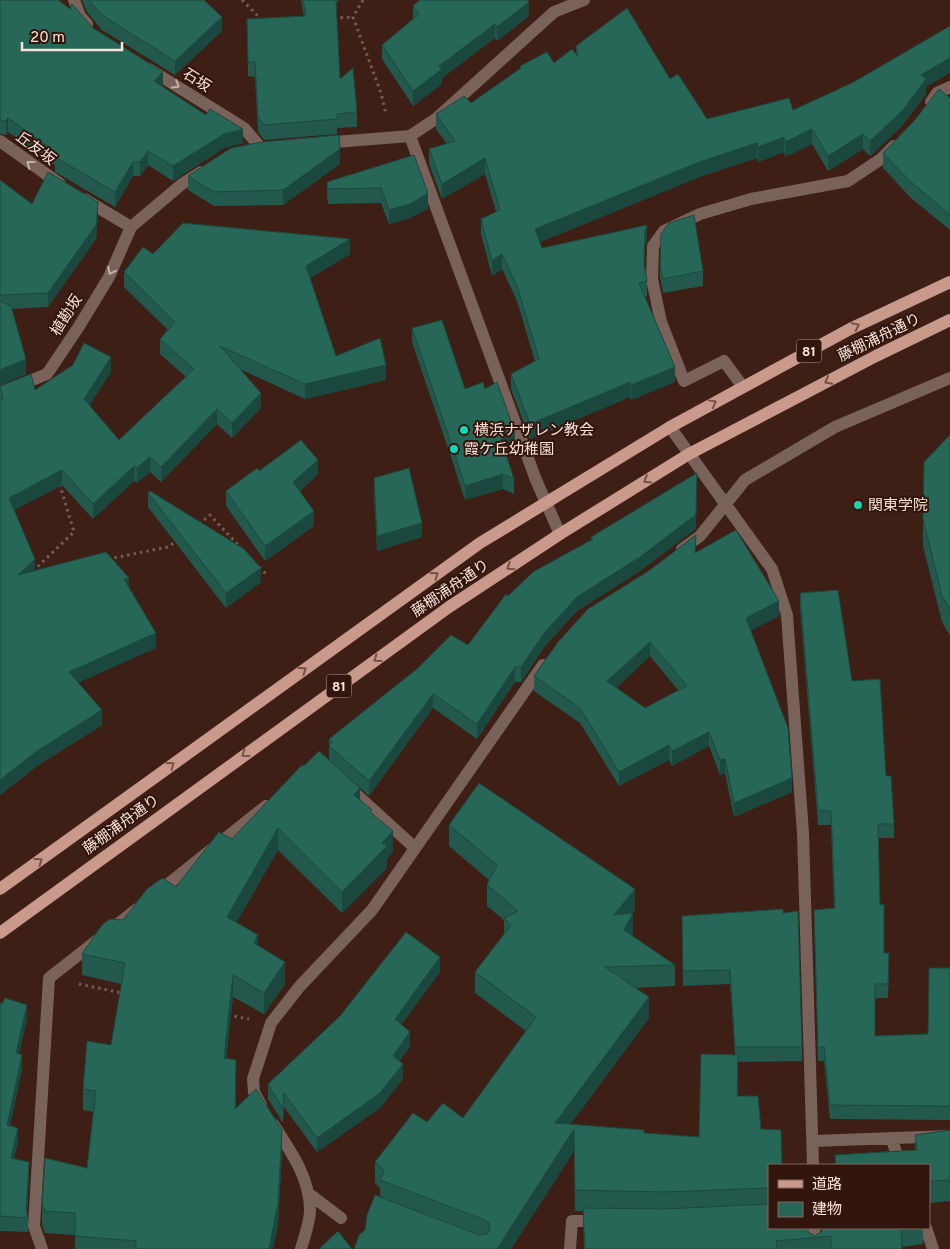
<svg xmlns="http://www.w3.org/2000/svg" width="950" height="1249" viewBox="0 0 950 1249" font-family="Overpass,'Noto Sans JP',sans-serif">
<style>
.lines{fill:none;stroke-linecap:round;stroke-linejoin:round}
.path{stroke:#775c53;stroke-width:3;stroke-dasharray:2.5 4;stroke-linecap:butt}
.minor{stroke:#78625a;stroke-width:12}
.major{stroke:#c99a8b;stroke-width:12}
.wall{fill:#22594c;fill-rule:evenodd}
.shaded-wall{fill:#1b483e}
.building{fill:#276758;stroke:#1b483e;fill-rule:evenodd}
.oneway{stroke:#c4afa8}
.oneway2{stroke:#765145}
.poi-dot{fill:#17d5b2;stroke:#32150c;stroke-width:2}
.labels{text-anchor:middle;stroke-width:4;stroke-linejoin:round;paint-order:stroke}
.shield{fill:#32150c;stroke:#bca59e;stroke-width:1}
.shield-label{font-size:14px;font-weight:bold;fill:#f7e3dc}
.street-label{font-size:15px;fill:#f7e3dc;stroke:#32150c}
.poi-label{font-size:15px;fill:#f7e3dc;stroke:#32150c;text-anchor:start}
</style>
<rect width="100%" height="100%" fill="#3d1f15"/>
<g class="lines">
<path class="path" d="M242,0L263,21
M363,0L353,17L381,93L386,114
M334,18L353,17
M199,524L210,515L241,548
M108,559L168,547L178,540
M259,567L266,574
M33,571L74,532L59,482
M79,984L122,993
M228,1015L249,1019"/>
<path class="minor" d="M74,0L80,16L87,24
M149,69L244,128L261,148
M931,102L937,93L950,87
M410,136L536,480L560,534
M0,141L60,184
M323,143L410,136L437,118L554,12L584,0
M84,199L131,227
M743,387L724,361L684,381L661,322L652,279L653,246L664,231L700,214L751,199L848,181L881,159L894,146
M0,393L47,374L78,328L109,277L131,227L182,184L201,172
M670,427L772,569L787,615L803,833L813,1165
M682,549L700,536L745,480L835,427L950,378
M347,786L414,847
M157,893L266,806
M261,1105L254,1092L253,1079L271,1023L300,986L372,910L543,665
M273,1124C290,1150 310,1178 310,1210C310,1223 304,1237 301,1249
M891,1138L901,1165
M813,1141L950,1136
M308,1193L341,1218
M814,1228L815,1249
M926,1228L933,1249
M42,1249L34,1226L49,978L137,909
M570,1249L572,1221H599"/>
<path class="major" d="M0,889L480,543L670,427L850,329L950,282
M0,933L449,607L560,534L689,454L876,356L950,320"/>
</g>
<path class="wall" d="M0,0L93,28L163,87L243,143L224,148L173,181L148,165L140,176H133L115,207L55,172V165L8,132L6,135L0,134Z
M82,0H204L222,31L175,75L102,30L87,12Z
M301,0H339L336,3L340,79L357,112V127L337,128V134L264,140L258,132L255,77L248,76L247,19L304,16Z
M413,6L529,16L497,41L495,38L442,78V84L413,106L382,59V45L413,19Z
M576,46L670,79L707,119L793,110L926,87V94L902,126L870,156L863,149L828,171L812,144L785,157L784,152L758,162L757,158L702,176L540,242L542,248L647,240L645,246L644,266L647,281V296L645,297L675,382L631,400L630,397L530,439L511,389V374L535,361L517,301L502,269L492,276L481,234V219L496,212L485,174L442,199L429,164V149L447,144L436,129V114L471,103L520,69V66L554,63L576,54Z
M950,98V230L911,198L883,168V153Z
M414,155L428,208L410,218L389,224L381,203L328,204L327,196V182Z
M340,164L283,205L214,206L188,190V176Z
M0,180L32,204L98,217L96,239L48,307L12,309L26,374L0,385Z
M153,254H350L310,278L336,356L386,380L305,399L242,370L261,408L232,438L217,424L161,482L150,472L137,483L134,481L93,519L62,485L14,510L35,570L129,587L156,648L78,682L102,725L37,766L0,795V386L35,390L111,372L89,405L119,440L186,377L160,354V339L168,330L124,287V272Z
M660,264L703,271V286L663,293L660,278Z
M412,328L465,389H485L515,446L505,451L514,479V494L503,489L465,500L455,470V467L454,466L412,342Z
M950,435V636L942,622L923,546V519Z
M259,471L318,474L300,491L314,526L265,561L226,506V491Z
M374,478L422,537L377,551L374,493Z
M148,493L261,582L226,608L148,507Z
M696,528L694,530L640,571L577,611L545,646L521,682H515L477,739L433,708L369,796L329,760V739L468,645L508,596L591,540V537Z
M696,552L779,616L751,630L792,792L734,817L725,773L720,775L709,746L672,766L669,760L619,786L580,723L534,691V676ZM650,656L678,690L645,708L616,688Z
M800,593L852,681L886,776L894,824V838H878L880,905L884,953L889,968L888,998H875V1036L928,1034L950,968V1120L830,1119L824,1061H818L814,910L834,909L831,825H818L800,607Z
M360,799L372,814L393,852L387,859V868L342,913L278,850L236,923L258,946L285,984L264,1014L233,997L226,1059L236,1082V1108L282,1152L278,1225L273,1249H75V1235L45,1233L42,1225V1203L87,1168L93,1112L83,1110V1089L111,1045L121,984L82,975V954L123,920L176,887L232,839Z
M449,825L635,911L632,913V936L675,965V986L635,988L649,1018L570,1125L644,1133L699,1137L735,1055L730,984L683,986L682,916L802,1047V1061L738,1062V1096L761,1129L769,1165V1228L808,1232L815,1236L822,1231V1228H923V1244L902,1247V1249H584L583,1211H575L574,1151L511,1249H354L365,1230L380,1197V1188L375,1183V1162L427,1122L463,1118L526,1031L475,993V972L504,935V920L487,906V885L489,880L449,846Z
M440,972L401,1025L410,1047L399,1061L403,1079L380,1108L317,1152L284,1107L283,1123L268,1099V1084Z
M0,1003L27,1019L19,1054L22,1069L10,1126L18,1142L14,1159L29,1176L27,1214L28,1218V1232L0,1231Z
M950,1130V1201L929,1203V1221V1165H835V1155L915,1150V1135Z"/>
<path class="shaded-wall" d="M529,2V16L497,41V27Z
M222,17V31L175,75V61Z
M495,24V38L442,78V84L413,106V91L439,66Z
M950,58V73L926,87V94L902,126L870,156V141L921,75Z
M163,72V87L154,81Z
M8,118V132L6,135V121Z
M243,129V143L224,148L173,181V166L224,134Z
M812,129V144L785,157V142Z
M863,134V149L828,171V156Z
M784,137V152L758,162V147Z
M757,143V158L702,176L535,244V229L702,161Z
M340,149V164L283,205V190Z
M148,151V165L140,176V162Z
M485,158V174L442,199V184Z
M133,162V176L115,207V192Z
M428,193V208L410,218L389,224V210Z
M98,202V217L96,239L48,307V293Z
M647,225V240L645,246L644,279L645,231Z
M350,239V254L306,281V266Z
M502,254V269L492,276V261Z
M111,357V372L84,414V399Z
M26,359V374L0,385V370Z
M386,365V380L305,399V384Z
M675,367V382L631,400V385Z
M630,382V397L530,439V424Z
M261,393V408L232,438V423Z
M217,409V424L161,482V467Z
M515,432V446L501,453V439Z
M150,457V472L137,483V468Z
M318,460V474L293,496V482Z
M134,466V481L93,519V504Z
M62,470V485L9,513V498Z
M503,474V489L465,500V486Z
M697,488L696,528L694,530L640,571L577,611L545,646L521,682V667L545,632L577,597Z
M314,511V526L265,561V546Z
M422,523V537L377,551V536Z
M35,559V574L18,575Z
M261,568V582L226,608V593Z
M129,578V593L124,579Z
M779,601V616L746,633V618Z
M156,633V648L69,687V672Z
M650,642V656L607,696V681Z
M515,667V682L477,739V724Z
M433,694V708L369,796V781Z
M102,710V725L37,766L0,795V780L37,751Z
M709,732V746L672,766V751Z
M669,745V760L619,786V772Z
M725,759V773L720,775V760Z
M792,778V792L734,817V803Z
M360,788V809L354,795Z
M278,828V850L227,939V917Z
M393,831V852L387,859V868L342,913V892L382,843Z
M635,889V911L614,936V915Z
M633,913V935L624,951V930Z
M258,935V956L254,943Z
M440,957V972L395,1033V1019Z
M285,962V984L264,1014V993Z
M233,975V997L224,1080V1058Z
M649,997V1018L555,1145V1123Z
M27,1005V1019L16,1068V1053Z
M410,1032V1047L393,1070V1056Z
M22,1055V1069L7,1140V1125Z
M403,1064V1079L380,1108L317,1152V1138Z
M18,1128V1142L11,1173V1158Z
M574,1129V1151L511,1249H497Z
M282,1130V1152L278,1225L273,1249H269Z
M29,1162V1176L26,1218V1211Z"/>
<path class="building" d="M0,0H58L70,9L72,4L93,28L163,72L154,81L206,115L210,109L243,129L224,134L173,166L148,151L140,162H133L115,192L55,157L57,153L8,118L6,121L0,120Z
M89,0H204L222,17L175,61L102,15Z
M303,0H336L340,79L353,68L357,112L337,114V119L264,125L258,117L255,62H248L247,19L306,16Z
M420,0H527L529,2L497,27L495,24L439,66L442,69L413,91L382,45L419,14L413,6Z
M627,8L670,79L678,74L707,119L789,98L793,110L852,83L950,26V58L921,75L926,79L902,111L870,141L863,134L828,156L812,129L785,142L784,137L758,147L757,143L702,161L535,229L542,248L647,225L645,231L644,264L647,281L639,283L675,367L631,385L630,382L530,424L511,374L539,359L517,286L502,254L492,261L481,219L500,210L485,158L442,184L429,149L455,141L436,114L464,96L471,103L521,68L520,66L547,52L554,63L572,49L578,57L576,46Z
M939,89L950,98V215L911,182L883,153L914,121Z
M339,135L340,149L283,190L214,192L188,176L231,148L262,142Z
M414,155L428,193L410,204L389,210L381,188L328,189L327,182Z
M48,172L98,202L96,225L48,293L0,295V180L32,204Z
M694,215L703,271L663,279L660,264L661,234L669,223Z
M183,223L350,239L306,266L336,356L380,338L386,365L305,384L220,346L261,393L232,423L217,409L161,467L150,457L137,468L134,466L93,504L62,470L9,498L35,559L18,575L106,552L129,578L124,579L156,633L69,672L102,710L37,751L0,780V400L3,399L0,386L31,374L35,390L73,365L84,343L111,357L84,399L119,440L194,369L160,339L175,322L124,272L143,247L153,254Z
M0,301L11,306L26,359L0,370Z
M442,320L465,389L483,382L485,389L497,382L515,432L501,439L514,479L503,474L465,486L455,455L459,454L454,452L412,328Z
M950,435V610L942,596L923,519L924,462Z
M301,440L318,460L293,482L314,511L265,546L226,491L257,468L259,471Z
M409,468L422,523L377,536L374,478Z
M697,473L696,513L694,516L640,557L577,597L545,632L521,667H515L477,724L433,694L369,781L329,746L332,742L329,739L418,668L451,635L468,645L506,594L508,596L533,572L593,539L591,537Z
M150,491L244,549L261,568L226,593L148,493Z
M736,530L779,601L746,618L788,728L792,778L734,803L725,759L720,760L709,732L672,751L669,745L619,772L580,708L534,676L558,642L588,609L650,570L696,535L695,553ZM650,642L687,686L645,708L607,681Z
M838,590L852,681L880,679L886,776H891L894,824H878L880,905L884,904V953H889L888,984H875V1036L928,1034L929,968H950V1106L830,1105L824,1047H818L814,910L835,908L831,811H818L800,593Z
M319,751L360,788L354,795L372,810L370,812L393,831L382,843L387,846L342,892L278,828L227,917L258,935L254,943L285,962L264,993L233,975L224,1058L236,1060L235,1109L256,1089L282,1130L278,1203L269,1249H136V1241L75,1236V1213L45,1211L42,1203L45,1158L87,1168L96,1091L83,1089L87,1041L111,1045L125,963L82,954L102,925L110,919L123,920L147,889L158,881L163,878L176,887L219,832L232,839L301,766L305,765Z
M479,783L635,889L614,915L633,913L624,930L675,965L605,967L649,997L555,1123L644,1130V1133L699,1137L701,1054L738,1055L737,1096H758L761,1129L781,1130L782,1165H769V1188L664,1192L575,1190L574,1129L497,1249H354L359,1235L365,1230L367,1215L375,1195L479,1235L487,1234L490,1230L489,1223L485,1220L380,1180L384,1170L375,1162L413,1113L427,1122L443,1103L463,1118L536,1017L475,972L511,925L504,918L518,911L487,885L497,865L449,825Z
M783,909V913L798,911L802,1047H735L730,970L683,971L682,916Z
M406,932L440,957L395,1019L410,1032L393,1056L403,1064L380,1093L317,1138L284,1093L283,1109L268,1084L340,1016Z
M5,998L27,1005L16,1053L22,1055L7,1125L18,1128L11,1158L29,1162L26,1211L28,1218L0,1216V1003L2,1004Z
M950,1130V1180L929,1181V1199V1165H836L835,1155L917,1150L915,1135Z
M769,1204V1228H808V1232L815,1236L822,1231V1228H901L902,1249H831V1236L776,1241L777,1249H585L583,1208L664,1209Z
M338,1231L352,1249H319Z"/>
<defs><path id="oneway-chevron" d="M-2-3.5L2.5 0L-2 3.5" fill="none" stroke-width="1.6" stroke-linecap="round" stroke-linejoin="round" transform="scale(1.25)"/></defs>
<g class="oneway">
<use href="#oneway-chevron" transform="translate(176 85) rotate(32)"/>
<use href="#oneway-chevron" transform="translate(30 164) rotate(-143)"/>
<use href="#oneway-chevron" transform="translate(111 271) rotate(117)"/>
</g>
<g class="oneway2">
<use href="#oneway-chevron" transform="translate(856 326) rotate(-26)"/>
<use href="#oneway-chevron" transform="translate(828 381) rotate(152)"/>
<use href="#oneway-chevron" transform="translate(713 403) rotate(-29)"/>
<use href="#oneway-chevron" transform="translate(647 480) rotate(148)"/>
<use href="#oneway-chevron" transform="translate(510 567) rotate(147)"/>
<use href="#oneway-chevron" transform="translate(435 575) rotate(-36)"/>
<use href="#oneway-chevron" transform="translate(377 659) rotate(144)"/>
<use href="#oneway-chevron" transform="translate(303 670) rotate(-36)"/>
<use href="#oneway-chevron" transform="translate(245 754) rotate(144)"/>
<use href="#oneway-chevron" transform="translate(171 765) rotate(-36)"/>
<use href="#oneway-chevron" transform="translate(39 861) rotate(-36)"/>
</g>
<g class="poi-dot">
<circle cx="464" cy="430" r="5"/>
<circle cx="454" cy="449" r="5"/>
<circle cx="858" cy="505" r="5"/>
</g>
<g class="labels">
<g class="shield">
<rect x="796.5" y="339.5" width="25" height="23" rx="4"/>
<rect x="326.5" y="674.5" width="25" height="23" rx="4"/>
</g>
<g class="shield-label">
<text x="809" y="356">81</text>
<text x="339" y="691">81</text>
</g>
<g class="street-label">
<text transform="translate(197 80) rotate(32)" y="5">石坂</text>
<text transform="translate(36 148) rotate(37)" y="5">丘友坂</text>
<text transform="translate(66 315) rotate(-58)" y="5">植勘坂</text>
<text transform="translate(879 337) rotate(-26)" y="5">藤棚浦舟通り</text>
<text transform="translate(450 588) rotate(-34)" y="5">藤棚浦舟通り</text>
<text transform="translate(121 824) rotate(-36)" y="5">藤棚浦舟通り</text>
</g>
<g class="poi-label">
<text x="474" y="435">横浜ナザレン教会</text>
<text x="464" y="454">霞ケ丘幼稚園</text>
<text x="868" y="510">関東学院</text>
</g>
</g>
<rect x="768" y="1164" width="162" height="65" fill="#32150c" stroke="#81675f"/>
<rect x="778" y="1180" width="25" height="8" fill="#c99a8b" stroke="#81675f"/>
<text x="812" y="1189" font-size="15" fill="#f7e3dc">道路</text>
<rect x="778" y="1202" width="25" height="15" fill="#276758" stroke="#81675f"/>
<text x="812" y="1214" font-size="15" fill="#f7e3dc">建物</text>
<path d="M22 42v8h100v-8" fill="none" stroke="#f7e3dc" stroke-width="2.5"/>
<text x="30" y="42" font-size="15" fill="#f7e3dc" stroke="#32150c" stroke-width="4" paint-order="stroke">20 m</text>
</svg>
